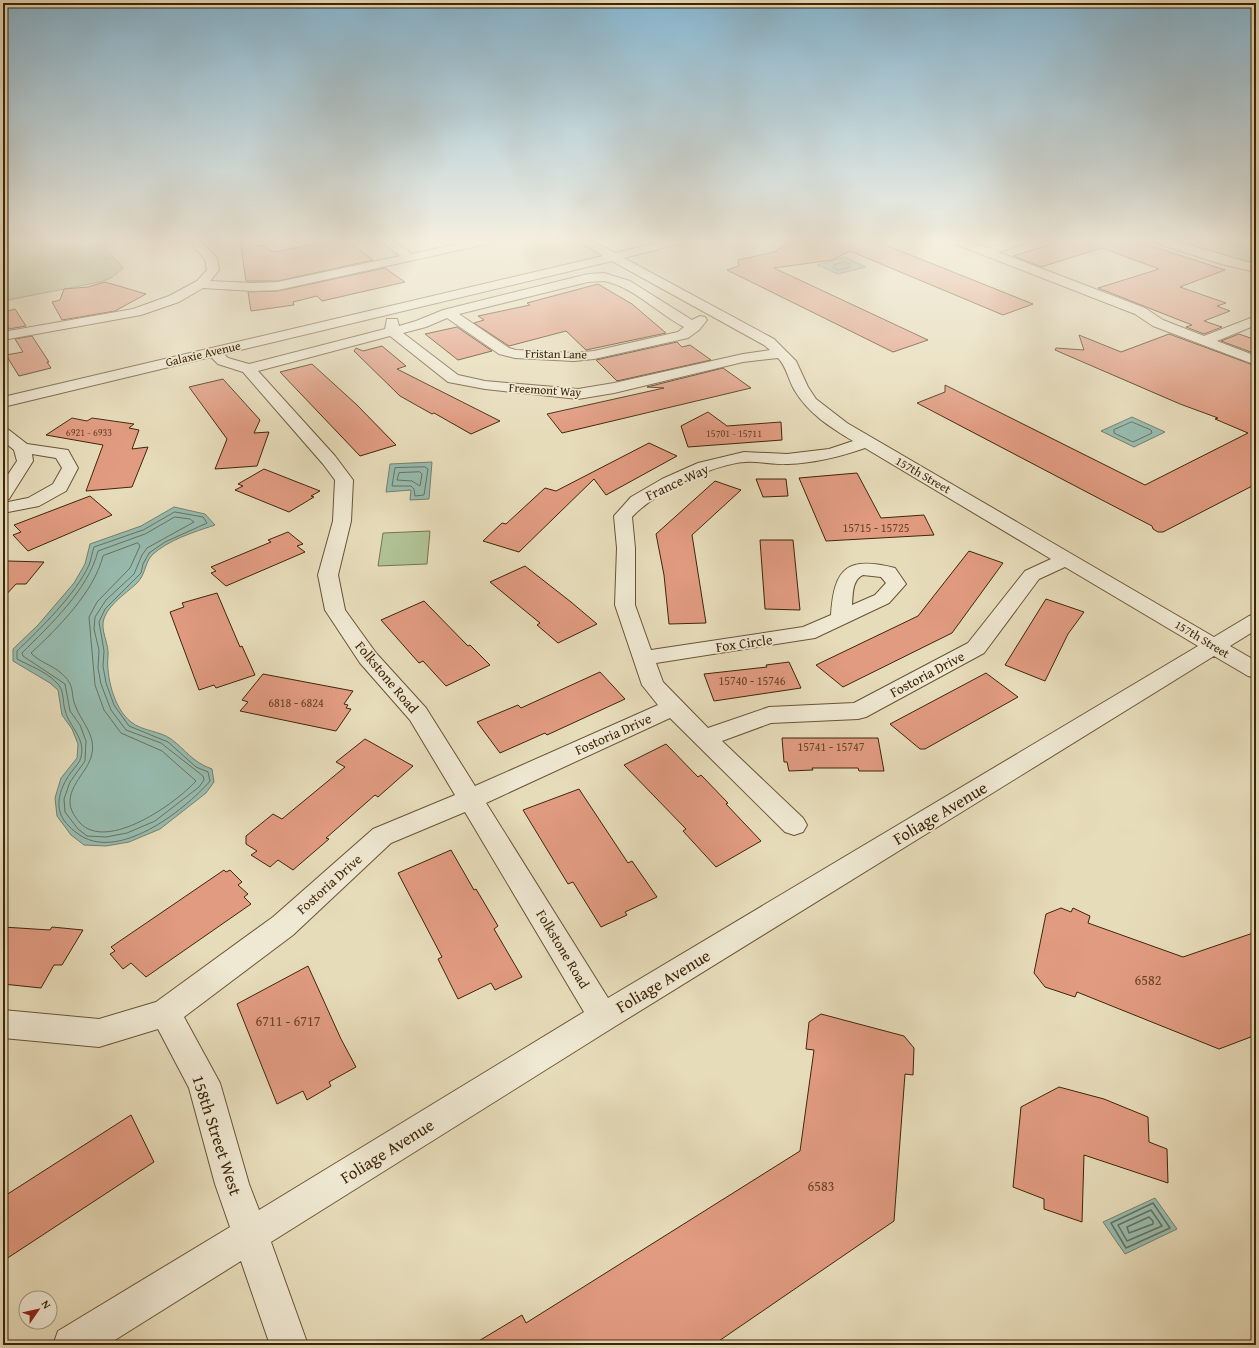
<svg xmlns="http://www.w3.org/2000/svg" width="1259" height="1348" viewBox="0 0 1259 1348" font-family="'Gentium Book Plus',serif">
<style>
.green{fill:#b0c294;stroke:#78744e}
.water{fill:#97bcb0;stroke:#74806d}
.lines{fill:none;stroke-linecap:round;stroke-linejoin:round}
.shore-far1{stroke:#6b715c;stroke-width:1}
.shore{stroke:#6b715c;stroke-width:1.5}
.building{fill:#e19b81;stroke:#3f2608}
.minor-casing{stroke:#695434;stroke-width:2}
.minor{fill:#efe8d2;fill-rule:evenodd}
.labels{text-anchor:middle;stroke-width:3.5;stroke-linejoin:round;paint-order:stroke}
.far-number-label{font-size:10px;fill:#684326}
.far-street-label{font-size:12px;fill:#3f2608;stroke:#efe8d2}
.number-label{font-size:12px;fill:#684326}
.street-label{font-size:14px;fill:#3f2608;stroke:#efe8d2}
.near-number-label{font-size:14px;fill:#684326}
.near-street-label{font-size:17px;fill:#3f2608;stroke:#efe8d2}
</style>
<rect width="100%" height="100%" fill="#e7dcba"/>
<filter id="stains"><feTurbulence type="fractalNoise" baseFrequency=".005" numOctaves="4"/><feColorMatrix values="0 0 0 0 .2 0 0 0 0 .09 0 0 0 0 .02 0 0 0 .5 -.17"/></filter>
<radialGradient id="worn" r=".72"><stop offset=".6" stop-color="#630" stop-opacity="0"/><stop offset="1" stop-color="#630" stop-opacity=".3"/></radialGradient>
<path class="green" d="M3,240H99L123,268L111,278L100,282L3,301Z
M1171,240H1256V266Z
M430,531L427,564L378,566L383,533Z"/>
<path class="water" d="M845,257L866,267L838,274L817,265Z
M1132,417L1165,432L1134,447L1101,431Z
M432,462L429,499L410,500L411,490L386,492L390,464Z
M174,507L205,514L215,525C194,532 168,540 152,555C144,564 146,575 136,584C125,594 105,607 103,623C102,634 109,644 108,656C106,676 114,709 131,722C142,731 160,731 171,739C186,750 192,762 212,769L214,782L206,793L160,829L129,842L106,846L84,845L71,835L57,816L55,798L61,778L77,758L78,744L72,729L62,715L58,690L50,683L13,661V649L38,625L74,583L85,564L90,544L141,526Z
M1155,1198L1177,1229L1125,1254L1103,1222Z"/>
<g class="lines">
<path class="shore-far1" d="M845,262L850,264V267L839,270L833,267L834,265Z
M1132,422L1151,430L1152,433L1133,442L1114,433V430Z
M425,467L428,469L424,495L415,496L414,489L411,486H392L395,468Z
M420,472L422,474L420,486L412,481L397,480L399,473Z
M175,512L203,517L207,523L165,542L149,553L143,564L141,573L105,609L99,622L104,651L103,666L106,683L114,705L129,726L168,742L196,767L208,772L210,781C184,811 116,864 77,833C70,828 62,820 60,812C56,797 64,781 73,770C76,766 80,762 81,757C86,738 69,727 65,710C62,700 65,690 56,682C45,671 30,666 17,659V651C40,629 76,594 89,565C91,560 92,553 94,547L143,530Z
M175,517L190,519L194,522L147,548L142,555L134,574L106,600L95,617L94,629L99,650L98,668L101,684L111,710L126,730L161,743L203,776L204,780L199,787L155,821L127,833L106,837L87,836L78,829L65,812L64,799L70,782L85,761L86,741L80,725L70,711L65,684L23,656L22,653C50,625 88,590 98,551L145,534Z
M138,543L140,546L130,568L97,602L89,617L95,685L104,710L121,733L162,751L196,781C176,803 108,852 80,823C75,817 70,810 70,802C70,779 97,767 92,741C89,727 78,716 74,702C72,696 73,688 69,682C67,678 64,676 61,673C52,665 39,662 31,653C58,628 94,592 103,556Z"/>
<path class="shore" d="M1153,1203L1170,1228L1126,1248L1111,1223Z
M1151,1210L1162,1226L1127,1241L1118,1225Z
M1149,1217L1153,1221V1224L1129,1233L1127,1227Z"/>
</g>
<path class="building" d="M240,240H250L257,246L263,245L273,252L336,240H346L373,260L278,281H246Z
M806,240H873L1033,304L1003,315L850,251L832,260L774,268L928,340L893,352L727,270L739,266L738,260L774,252L788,244Z
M1065,240H1133L1225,270L1180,287L1226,303L1217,306L1230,311L1204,321L1222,327L1204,334L1186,327L1192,325L1098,288L1159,269L1102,248L1041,267L1013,256Z
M385,268L405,282L322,301L317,296L293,302L294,305L251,311L248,292L278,291Z
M105,282L146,294L115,311L62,320L52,302L60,300L64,289L88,287Z
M598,284L632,304L666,333L586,350L566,331L509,346L474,323L484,320L478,316L530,305L527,303Z
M15,309L26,326L9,329L3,320V312Z
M457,327L492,351L458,360L425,334Z
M1169,334L1256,366V484L1163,532H1158L1153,529L1152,526L1100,499L917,403L945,392V385L1145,485L1248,433L1215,419L1218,418L1180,404L1055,350L1056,348L1084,350L1079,335L1121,352Z
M1239,334L1256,340V354L1221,341Z
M32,336L49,362H47L51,368L19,376L6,355L23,352L15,339Z
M677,342L682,347L690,345L711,360L617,381L596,360Z
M382,346L406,366L397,369L500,421L471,434L434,413L432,414L400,396L354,351L356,348L363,351Z
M312,364L357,405L396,445L360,456L280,372Z
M723,368L751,388L562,433L547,414L664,388L647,387Z
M223,379L260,420L254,433L269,432L257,466L215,469L227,439L189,387Z
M708,412L727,426L781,422L782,440L688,447L681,426Z
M72,418L87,421L92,418L134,424L129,428L139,430L132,449L148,447L132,487L86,491L103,445L46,435Z
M649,443L677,456L606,495L594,479L519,552L483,541L502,523L506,524L545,488L556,491Z
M264,469L320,491L311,496L314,497L289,512L235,490L243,486L238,484Z
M857,473L881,518L924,515L934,535L826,541L799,478Z
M756,479H786L788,496L763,497Z
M715,481L741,490L692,535L706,623L669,624L664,575L656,534Z
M90,496L112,515L28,551L13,535L21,532L14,525Z
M288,532L303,544L297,546L305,552L226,586L211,573L216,571L211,567L271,542L268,540Z
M760,540H793L800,610L765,609Z
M969,551L1003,563L952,633L843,687L816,665L918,616Z
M8,561L44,562L26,584H16L3,598V566Z
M525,566L571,602L597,624L558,643L537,625L540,623L490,582Z
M217,593L240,647L242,646L255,675L216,688L214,685L199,690L170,612L184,607L182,603Z
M1046,599L1084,612L1068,634L1045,681L1005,665Z
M424,601L468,646L470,645L490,665L446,686L423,661L419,663L381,620Z
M789,662L801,688L714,701L704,674L767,667L766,665Z
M600,672L625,699L547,735L545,733L500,753L477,722L518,705L521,708Z
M986,673L1018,697L925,749H920L890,724Z
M263,674L353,691L344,704L348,705L346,708L351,709L336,731L240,711L248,702L242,700Z
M782,738H878L884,771H859L858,768H812L813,770L789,771L787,762H784Z
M365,739L413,766L378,797L375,795L326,838L329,839L293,870L278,860L270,867L251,855L257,851L246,844V836L273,814L282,819L345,767L336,762Z
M666,744L698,777L701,775L728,803L726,804L761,841L716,867L683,831L686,829L624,765Z
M579,789L628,863L632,861L657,897L625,912L627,915L601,927L573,882L568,884L523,810Z
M451,850L474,890L476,889L498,926L494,929L522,977L495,990L491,983L458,999L438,959L442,957L398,873Z
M224,870L226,872L230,870L242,882L238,885L248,894L244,897L251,904L146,977L131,963L123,969L110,954L115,951L111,947Z
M1061,908L1071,912L1073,908L1090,916L1088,923L1183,957L1256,932V1035L1219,1049L1077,992L1075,997L1045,987L1034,973L1046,914Z
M3,927L50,930L52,927L83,930L62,965H54L41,988L3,984Z
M308,966L341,1039L356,1067L329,1082L331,1086L307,1100L303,1091L277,1104L237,1004Z
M821,1014L904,1036L914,1048L913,1075L905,1074L894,1221L713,1345H472L522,1315L526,1323L800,1151L814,1050L806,1049L809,1022Z
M1059,1087L1104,1099L1148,1117L1149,1142L1167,1149L1168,1183L1084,1155L1082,1222L1044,1209V1199L1013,1187L1021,1107Z
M131,1115L154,1162L3,1261V1197Z"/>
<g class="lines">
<defs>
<path id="minor" d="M187,240H199L217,258L219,270L210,281L253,283L278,282L400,256L379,240H392L412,254L475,240H497L491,243L278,290L253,291L203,288L179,302L141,315L3,340V332L133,309L169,296L197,281L207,270L205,259Z
M577,240H591L615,253L669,240H689L687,242L624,258L774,339L796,361L808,387L816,399L847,423L1214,637L1249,616L1256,614V630L1230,646L1256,661V678L1248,676L1214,656L614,1027L271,1242L308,1345H270L241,1261L107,1345H53L58,1331L230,1227L215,1184L189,1088L158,1029L99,1047L3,1038V1010L99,1019L156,1002L273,917L373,829L455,795L410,720L360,663L325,610L318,575L333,521L335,480L323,464L243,372L218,364L211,357L3,407V397L603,256ZM612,261L764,345L770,350L743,354L614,383L578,389L485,381L458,375L403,333L426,327L447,318L499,354L515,358L574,361L594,359L688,338L699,330L707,320L705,317L700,316L692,320L630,281L604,273L588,274L443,310L416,321L399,326L397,319H387L385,329L249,364L228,358L224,354ZM604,281C634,287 657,313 684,327L678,332L594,351L574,353L516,350L509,348L459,314L588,282ZM390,336L448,382L485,389L578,399L614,393L743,362L778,358C787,367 788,380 795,391C809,414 830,427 853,441L829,449L787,454L744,452L698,463L662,479L631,497L614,516L617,548L615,605L642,685L658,705L475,786L426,708L376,653L345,610L338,575L351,521L353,480L335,456L258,371ZM865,448L1051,559L1025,571L968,643L854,703L769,707L708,728L663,682L656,663L815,638L889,603L906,584L895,568C848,556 834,567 831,615L803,627L651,650L635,605V548L632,517C654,493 713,464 745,462C759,461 774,465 788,464C815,463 839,457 865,448ZM1065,567L1198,646L608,998L486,803L670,718L785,832L794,835L803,832L807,825L803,818L722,741L771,723L858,719L866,717L984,653L1039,579ZM863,575L881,577L886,583L875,595L852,605C853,594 852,580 863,575ZM465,812L584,1012L259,1210L249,1184L220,1083L184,1017L293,935L391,843Z
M948,240H965L987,248L1015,240H1033L1031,242L998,252L1145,308L1163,320L1204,336L1256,316V325L1217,341L1256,356V365L1153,326L1135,314L950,242Z
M1151,240C1184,239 1223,257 1256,264V272L1221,264L1153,242Z
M3,428L9,430L27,444L68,450L78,468L66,491L39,506L3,513V503L28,498L53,484L62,468L56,458L32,454L33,461L9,499L3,500V482L17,461L14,450L3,441Z"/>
</defs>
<use href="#minor" class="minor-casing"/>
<use href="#minor" class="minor"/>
</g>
<linearGradient id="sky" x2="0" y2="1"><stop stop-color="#87b7d2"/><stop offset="0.56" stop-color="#f4efe0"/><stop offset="1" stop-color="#f4efe0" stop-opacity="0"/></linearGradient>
<rect width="1259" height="429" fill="url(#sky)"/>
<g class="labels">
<g class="far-number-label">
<text x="89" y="436">6921 - 6933</text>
<text x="734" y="437">15701 - 15711</text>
</g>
<g class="far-street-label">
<text transform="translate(203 354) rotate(-13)" y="4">Galaxie Avenue</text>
<text transform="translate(556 354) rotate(1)" y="4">Fristan Lane</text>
<text transform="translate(545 390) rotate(4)" y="4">Freemont Way</text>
<text transform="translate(923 475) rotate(30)" y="4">157th Street</text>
<text transform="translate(1202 639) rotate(31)" y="4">157th Street</text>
</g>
<g class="number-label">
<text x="876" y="532">15715 - 15725</text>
<text x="752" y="685">15740 - 15746</text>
<text x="296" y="707">6818 - 6824</text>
<text x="831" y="751">15741 - 15747</text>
</g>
<g class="street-label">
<text transform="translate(677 482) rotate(-25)" y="5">France Way</text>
<text transform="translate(744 643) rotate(-8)" y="5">Fox Circle</text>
<text transform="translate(927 674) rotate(-28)" y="5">Fostoria Drive</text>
<text transform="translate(387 677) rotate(50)" y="5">Folkstone Road</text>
<text transform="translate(613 734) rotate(-24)" y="5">Fostoria Drive</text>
<text transform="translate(329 884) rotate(-42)" y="5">Fostoria Drive</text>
<text transform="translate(563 949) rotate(59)" y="5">Folkstone Road</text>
</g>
<g class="near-number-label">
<text x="1148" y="985">6582</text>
<text x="288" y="1026">6711 - 6717</text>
<text x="821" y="1191">6583</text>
</g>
<g class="near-street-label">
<text transform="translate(940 813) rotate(-31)" y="6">Foliage Avenue</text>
<text transform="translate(663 981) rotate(-31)" y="6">Foliage Avenue</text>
<text transform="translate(217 1135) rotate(72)" y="6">158th Street West</text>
<text transform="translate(387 1151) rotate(-32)" y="6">Foliage Avenue</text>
</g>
</g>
<rect width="1259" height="1348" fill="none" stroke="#e7dcba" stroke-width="16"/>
<rect x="4" y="4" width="1251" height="1340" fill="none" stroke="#3f2608" stroke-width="2"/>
<rect x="8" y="8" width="1243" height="1332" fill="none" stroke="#3f2608"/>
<g transform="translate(38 1310) rotate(56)"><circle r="19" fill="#efe8d2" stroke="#a99a81"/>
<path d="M0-3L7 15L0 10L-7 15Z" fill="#8f2418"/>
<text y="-6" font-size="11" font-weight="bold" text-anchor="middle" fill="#3f2608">N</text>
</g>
<rect width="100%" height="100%" filter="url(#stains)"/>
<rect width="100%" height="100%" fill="url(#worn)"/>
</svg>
